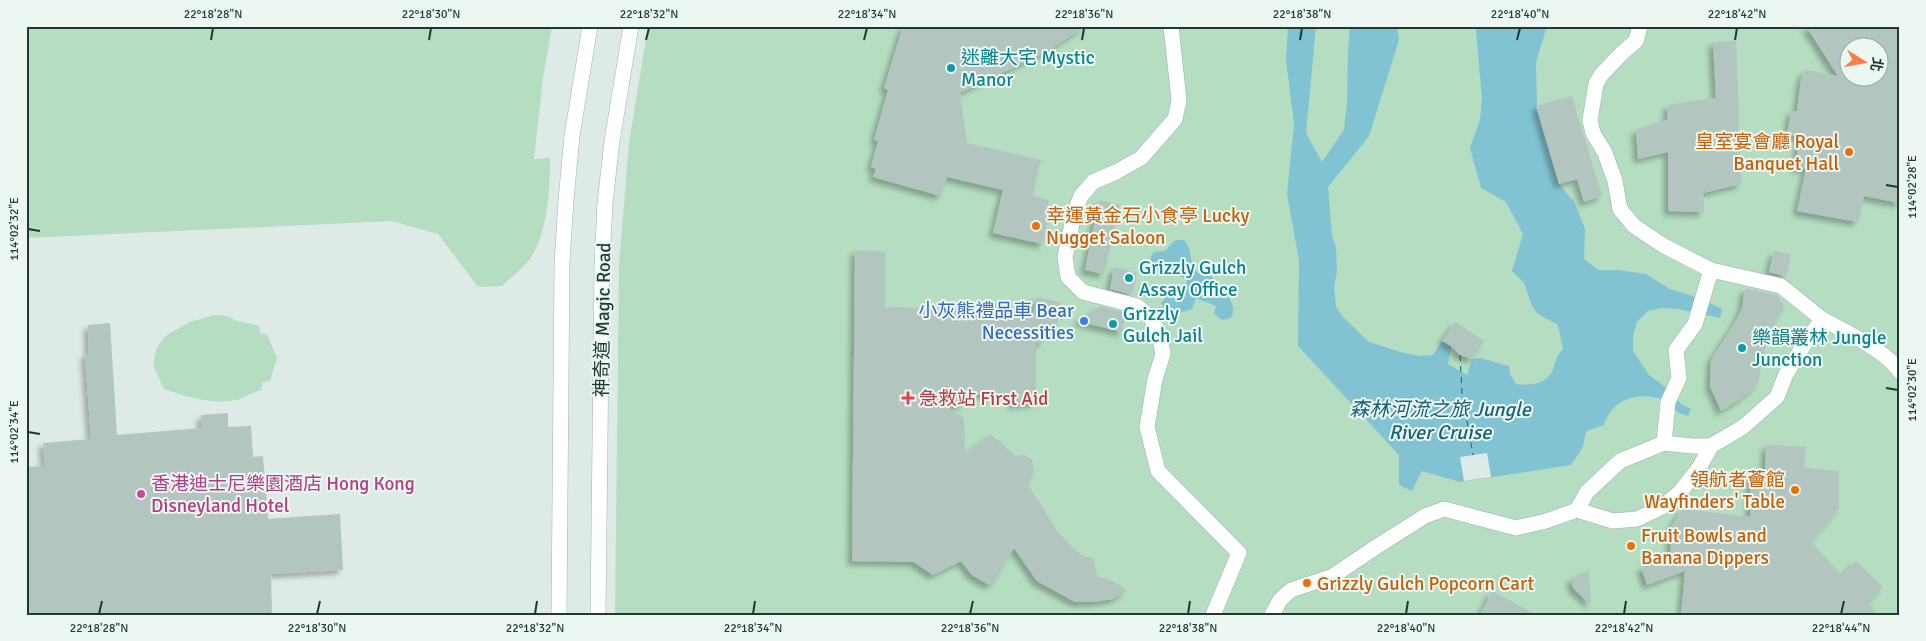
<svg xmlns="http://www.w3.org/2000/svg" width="1926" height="641" viewBox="0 0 1926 641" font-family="Signika,'Noto Sans TC',sans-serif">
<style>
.green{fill:#b4ddc1;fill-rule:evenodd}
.water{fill:#81c3d3}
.pier{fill:#ddeae5}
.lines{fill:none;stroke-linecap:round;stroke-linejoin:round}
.ferry{stroke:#176377;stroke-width:1;stroke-dasharray:6 5;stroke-linecap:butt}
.building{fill:#b2c5be;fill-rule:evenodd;filter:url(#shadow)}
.street-casing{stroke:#a0b2ac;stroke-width:16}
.secondary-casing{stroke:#9cb6ae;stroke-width:16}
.street{stroke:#fff;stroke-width:15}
.secondary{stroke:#fff;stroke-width:15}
.ticks{fill:none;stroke:#1e3a33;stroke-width:2}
.culture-dot{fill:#0f9aa8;stroke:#edf7f2;stroke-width:2}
.food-dot{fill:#e8710a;stroke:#edf7f2;stroke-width:2}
.shop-dot{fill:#3f7fe0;stroke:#edf7f2;stroke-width:2}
.health-dot{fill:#e0444e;stroke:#edf7f2;stroke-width:2}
.hotel-dot{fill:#d1479c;stroke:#edf7f2;stroke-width:2}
.labels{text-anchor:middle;stroke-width:4;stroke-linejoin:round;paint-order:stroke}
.culture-label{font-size:19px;fill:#0d838f;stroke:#edf7f2;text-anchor:start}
.food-label{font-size:19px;fill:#c56008;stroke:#edf7f2;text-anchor:start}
.shop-label{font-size:19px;fill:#366cbe;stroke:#edf7f2;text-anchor:end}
.street-label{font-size:19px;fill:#1e3a33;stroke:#edf7f2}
.health-label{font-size:19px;fill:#be3a42;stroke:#edf7f2;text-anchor:start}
.hotel-label{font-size:19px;fill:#b23c85;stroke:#edf7f2;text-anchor:start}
.water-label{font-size:20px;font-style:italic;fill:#176377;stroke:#edf7f2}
.neatline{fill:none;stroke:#1e3a33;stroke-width:2}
.ticks-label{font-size:12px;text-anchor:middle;fill:#1e3a33}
</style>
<defs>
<filter id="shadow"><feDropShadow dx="-4.5" dy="4.5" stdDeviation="2.5" flood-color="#0004"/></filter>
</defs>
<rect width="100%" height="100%" fill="#ddeae5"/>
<path class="green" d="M26,26H552L543,78L534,159L550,158C550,189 548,228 532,256C525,267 511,277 502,286L478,287L438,234L392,221L26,238Z
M648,26H1900V615H615L619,266L629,143ZM1848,48H1878V78H1848Z
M214,315L228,316L237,321L259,326L260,333L267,335L277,358L270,381L263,382L261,390C253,392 247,396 240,399C215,406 187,397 164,389L153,365L157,347L167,335L190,322Z"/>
<path class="water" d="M1288,26H1316L1306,133L1322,162L1344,130L1347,103L1348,50L1350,26H1397L1399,40L1369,136L1328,187L1332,235L1336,247L1337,272L1334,286L1336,307L1344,318L1369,342L1404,353L1420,356L1433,355L1442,341L1451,346L1448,364L1467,375L1472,359L1480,358L1509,366L1510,374L1516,384C1531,386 1549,384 1554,367C1556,359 1557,355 1563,349L1558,325L1538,314L1532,306L1524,283L1512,271L1523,234L1506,202L1481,188L1470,148L1480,120L1482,98L1476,32L1477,26H1547L1536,62L1537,106L1559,184L1575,203L1585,229L1584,259L1598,270H1618L1646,274L1670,289L1702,299L1722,309L1720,318L1678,309L1661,308L1648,311L1637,322L1633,336V351L1649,375L1672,392L1681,404L1691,409L1688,416C1684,414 1679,414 1677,411C1672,408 1671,403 1666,401C1641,390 1612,398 1604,425L1586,431L1583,447L1571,465L1460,482L1422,471L1412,491L1399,485V455L1298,346L1299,260L1287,194L1294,124L1286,60Z
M1178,240H1184C1196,251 1184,277 1212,276L1216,286L1225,287C1227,299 1238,305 1231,318L1222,320L1214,314L1216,306L1196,298L1192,309L1176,314L1171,320L1161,303L1165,298L1185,290L1187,281L1167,265L1152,267L1150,266L1151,256L1154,252L1165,251L1174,241Z"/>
<path class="pier" d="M1487,453L1491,477L1464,481L1460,457Z"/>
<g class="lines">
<path class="ferry" d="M1460,355L1462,393L1473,455"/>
</g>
<path class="building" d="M903,26H1086L1046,52L960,93L967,143L1041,160L1032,196L1049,200L1046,214L1049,217L1043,244L993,233L1003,190L947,177L941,196L873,177L876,169L871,167L878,141L874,140L888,90L884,88Z
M1806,26H1900V203L1864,196L1858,222L1797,211L1806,169L1795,168L1800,137L1787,135L1791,111H1797L1801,79L1805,70L1838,76ZM1848,48H1878V78H1848Z
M1736,41L1741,184L1703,193L1704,212L1668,211V152L1638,159L1636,130L1667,120L1668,105L1716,98L1713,42Z
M1572,96L1602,196L1584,202L1577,179L1559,184L1536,106Z
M1099,200L1120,205L1104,274L1085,270Z
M855,250L885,252V307L1000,311L1032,319L1037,297L1062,303L1057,325L1048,323L1042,343L1036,342V403L1012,404V395L963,394V405H943L964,418L965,454L990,435L999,441L1015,456L1024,455L1032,459L1034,473L1028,485L1058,532L1075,550L1082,555L1094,559L1097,576L1113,581L1127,591L1113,599L1094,602H1075L1037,581L1014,548L995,580L989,585L972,575L961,561L933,575L914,562L852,561Z
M1774,251L1791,255L1786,276L1769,272Z
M1114,267L1137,273L1133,291L1131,290L1130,294L1110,289Z
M1745,288L1777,295L1785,307L1770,330L1760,368V377L1755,387L1742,398L1721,411L1710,386L1711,360L1737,319L1742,308Z
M1101,306L1126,313L1122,332L1077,321Z
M1455,322L1484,341L1472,359L1460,355L1451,346L1442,341Z
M110,323L117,435L202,428L201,415L228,413V427L251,426L253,457L263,456L268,519L340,514L343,570L271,574L272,615H26V467L45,466L43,443L91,439L85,354H89L88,325Z
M1766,445L1806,447L1804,468L1839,471V508L1811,542L1842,575L1856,561L1883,587L1868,602L1878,615H1681L1685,571L1647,585L1641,567L1671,556L1670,529L1682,509L1750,517L1751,473L1765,474Z
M1589,570L1591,605L1573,588L1571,579Z
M1492,591L1537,615H1480Z"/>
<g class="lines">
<defs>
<path id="street" d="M1171,26L1179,100L1175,119L1141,158L1116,172L1093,182L1081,196L1074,214L1065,257L1068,277L1083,292L1137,306L1151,318L1159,333L1163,354L1155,379L1147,427L1158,471L1239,553L1213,615
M1822,319C1843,330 1888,352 1900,372
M1664,443L1668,402L1679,378L1676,350L1695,324L1711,270
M1577,510L1587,492L1620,461L1664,443L1692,446H1711L1743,427L1777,397L1786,374L1807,340L1822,319L1781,286L1711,270L1664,246L1634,226L1620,209L1615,181L1605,153L1593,133L1590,120L1596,84L1601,75L1622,53L1636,41L1640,26
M1272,615L1280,600L1291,590L1333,576L1376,547L1425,516L1444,509L1516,528L1546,521L1577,510L1613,521L1637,519L1662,507L1680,492L1699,468L1711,446"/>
<path id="secondary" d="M559,615L562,263L566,200L572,136L590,26
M598,615L602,265L605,203L612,141L631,26"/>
</defs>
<use href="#street" class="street-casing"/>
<use href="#secondary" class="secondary-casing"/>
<use href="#street" class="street"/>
<use href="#secondary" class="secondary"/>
</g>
<path class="ticks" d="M211,40L213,28M429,40L431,28M646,40L649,28M864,40L867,28M1082,40L1084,28M1300,40L1302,28M1517,40L1520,28M1735,40L1737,28M1886,185L1898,187M28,229L40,231M1886,388L1898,390M28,432L40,434M99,614L102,601M317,614L320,601M535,614L537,601M753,614L755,601M970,614L973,601M1188,614L1190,601M1406,614L1408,601M1624,614L1626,601M1841,614L1844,601"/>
<g class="culture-dot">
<circle cx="951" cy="68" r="5"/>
<circle cx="1129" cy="278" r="5"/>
<circle cx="1113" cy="324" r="5"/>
<circle cx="1742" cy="348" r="5"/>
</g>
<g class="food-dot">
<circle cx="1849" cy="152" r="5"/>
<circle cx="1036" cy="226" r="5"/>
<circle cx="1795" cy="490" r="5"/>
<circle cx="1631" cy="546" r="5"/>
<circle cx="1307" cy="583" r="5"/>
</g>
<circle class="shop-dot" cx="1084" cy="321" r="5"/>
<path class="health-dot" d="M905.5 390.5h5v5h5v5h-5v5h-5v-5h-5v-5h5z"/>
<circle class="hotel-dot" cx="141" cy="494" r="5"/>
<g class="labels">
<g class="culture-label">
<text x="961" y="64">迷離大宅 Mystic<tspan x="961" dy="22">Manor</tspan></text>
<text x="1139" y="274">Grizzly Gulch<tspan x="1139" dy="22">Assay Office</tspan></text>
<text x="1123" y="320">Grizzly<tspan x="1123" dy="22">Gulch Jail</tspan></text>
<text x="1752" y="344">樂韻叢林 Jungle<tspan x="1752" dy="22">Junction</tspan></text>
</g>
<g class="food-label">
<text x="1839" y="148" text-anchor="end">皇室宴會廳 Royal<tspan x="1839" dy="22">Banquet Hall</tspan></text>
<text x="1046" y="222">幸運黃金石小食亭 Lucky<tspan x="1046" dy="22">Nugget Saloon</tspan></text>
<text x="1785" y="486" text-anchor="end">領航者薈館<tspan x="1785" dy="22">Wayfinders' Table</tspan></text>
<text x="1641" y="542">Fruit Bowls and<tspan x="1641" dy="22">Banana Dippers</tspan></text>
<text x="1317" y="590">Grizzly Gulch Popcorn Cart</text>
</g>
<g class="shop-label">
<text x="1074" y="317">小灰熊禮品車 Bear<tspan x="1074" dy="22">Necessities</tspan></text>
</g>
<g class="street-label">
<text transform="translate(602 320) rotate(-89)" y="7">神奇道 Magic Road</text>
</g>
<g class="health-label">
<text x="919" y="405">急救站 First Aid</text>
</g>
<g class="hotel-label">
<text x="151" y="490">香港迪士尼樂園酒店 Hong Kong<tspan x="151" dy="22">Disneyland Hotel</tspan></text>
</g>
<g class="water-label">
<text x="1440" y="416">森林河流之旅 Jungle<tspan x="1440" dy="23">River Cruise</tspan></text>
</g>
</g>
<rect width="1926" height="641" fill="none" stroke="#edf7f2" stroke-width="55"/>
<g transform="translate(1864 62) rotate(101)"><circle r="24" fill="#edf7f2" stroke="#9aaba6"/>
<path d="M0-4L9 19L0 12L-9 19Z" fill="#f87e4d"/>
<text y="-8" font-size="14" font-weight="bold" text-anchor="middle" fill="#1e3a33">北</text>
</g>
<rect x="28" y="28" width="1870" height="586" class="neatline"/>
<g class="ticks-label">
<text x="213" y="18">22°18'28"N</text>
<text x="431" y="18">22°18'30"N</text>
<text x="649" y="18">22°18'32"N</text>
<text x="867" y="18">22°18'34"N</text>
<text x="1084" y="18">22°18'36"N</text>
<text x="1302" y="18">22°18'38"N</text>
<text x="1520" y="18">22°18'40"N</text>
<text x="1737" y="18">22°18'42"N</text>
<text transform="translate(1912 187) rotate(-90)" y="4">114°02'28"E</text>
<text transform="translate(14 229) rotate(-90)" y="4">114°02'32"E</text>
<text transform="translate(1912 390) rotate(-90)" y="4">114°02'30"E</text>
<text transform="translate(14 432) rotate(-90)" y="4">114°02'34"E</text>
<text x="99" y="632">22°18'28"N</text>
<text x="317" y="632">22°18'30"N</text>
<text x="535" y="632">22°18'32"N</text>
<text x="753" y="632">22°18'34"N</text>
<text x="970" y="632">22°18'36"N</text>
<text x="1188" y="632">22°18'38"N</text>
<text x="1406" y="632">22°18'40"N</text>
<text x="1624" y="632">22°18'42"N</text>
<text x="1841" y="632">22°18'44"N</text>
</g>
</svg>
